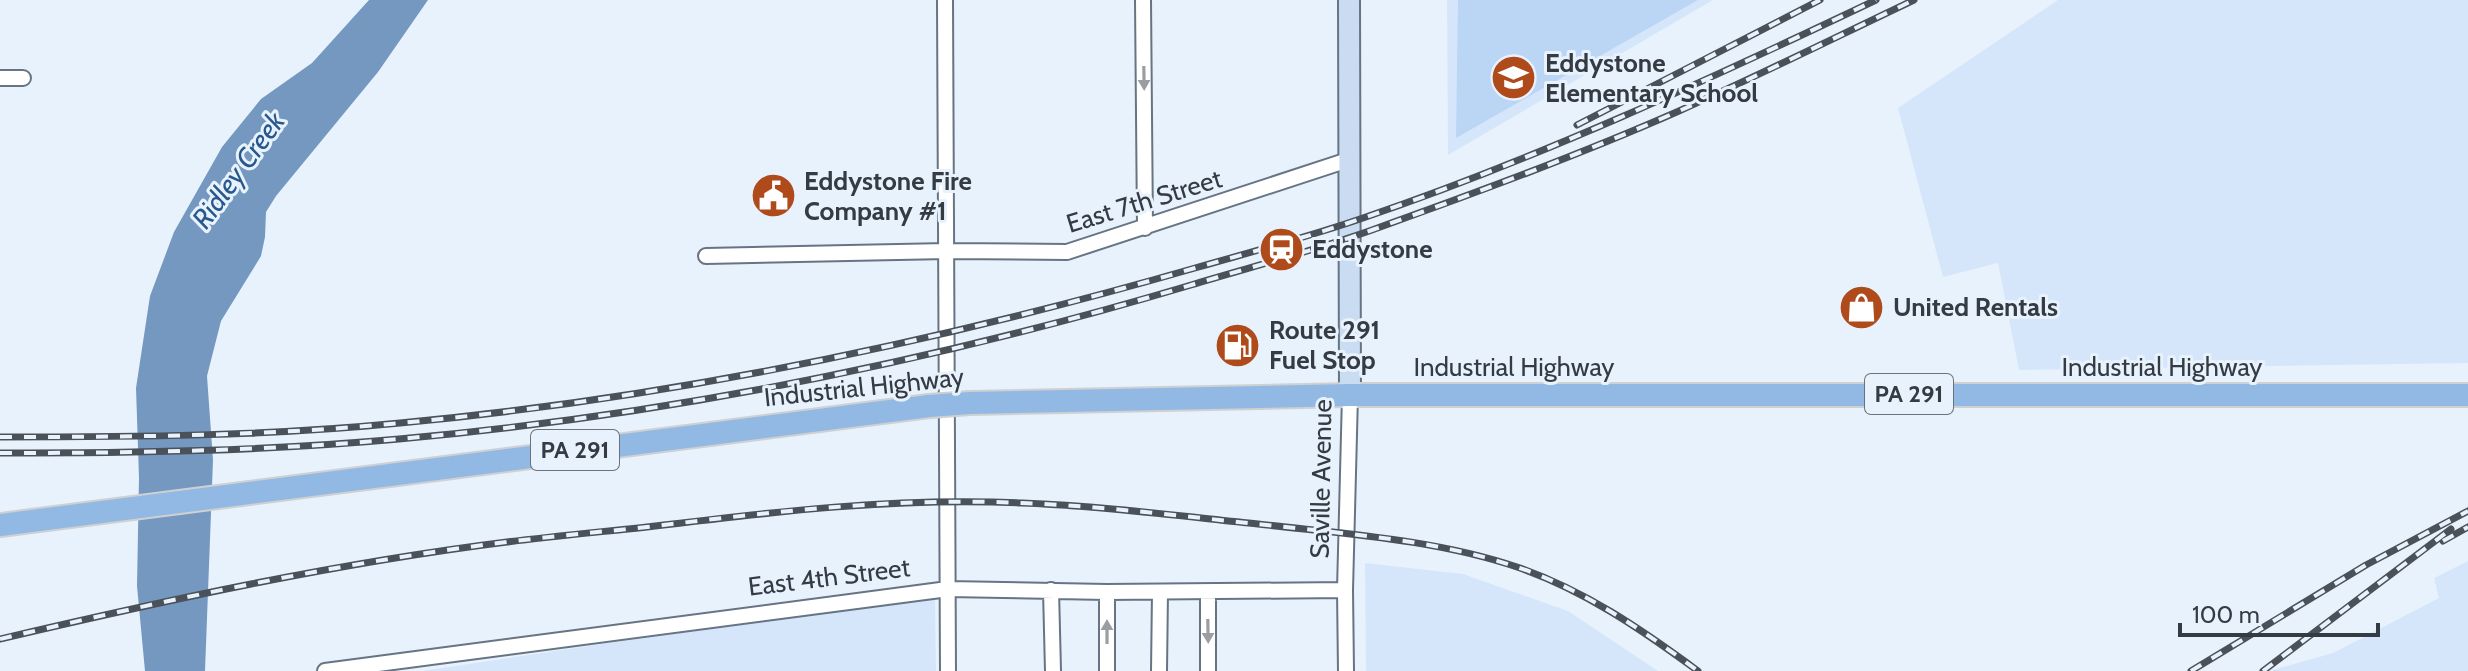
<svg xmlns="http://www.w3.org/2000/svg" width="2468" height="671" viewBox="0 0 2468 671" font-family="Cabin,sans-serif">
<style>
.built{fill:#d6e6fa}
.green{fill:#bbd5f4}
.water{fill:#7598c0}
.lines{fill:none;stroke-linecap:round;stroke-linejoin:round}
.street-casing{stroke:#667484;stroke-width:18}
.secondary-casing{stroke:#667484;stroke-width:24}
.primary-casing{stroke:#cfd0d2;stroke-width:26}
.street{stroke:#fff;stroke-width:14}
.secondary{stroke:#c9dcf1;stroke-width:20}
.primary{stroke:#92b9e3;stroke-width:22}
.rail-casing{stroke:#4a5159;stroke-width:7}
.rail{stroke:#e8f2fd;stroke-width:4;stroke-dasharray:12;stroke-linecap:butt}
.primary-bridge-casing{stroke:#cfd0d2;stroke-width:26;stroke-linecap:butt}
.primary-bridge{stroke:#92b9e3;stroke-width:22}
.oneway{fill:#9a9da1}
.labels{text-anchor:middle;stroke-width:6;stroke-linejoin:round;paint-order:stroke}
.shield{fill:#e8f2fd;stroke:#6b727b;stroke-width:2}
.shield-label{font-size:24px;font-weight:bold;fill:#353b43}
.poi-label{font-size:26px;font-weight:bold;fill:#353b43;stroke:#e8f2fd;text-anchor:start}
.street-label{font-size:26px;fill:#353b43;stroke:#e8f2fd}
.water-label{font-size:28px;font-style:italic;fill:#27588d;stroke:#e8f2fd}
</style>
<rect width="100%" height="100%" fill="#e8f2fd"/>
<path class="built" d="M1447,0H1713L1448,155Z
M2058,0H2468V363L2019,370L1998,263L1943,277L1898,108Z
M2468,561V671H2269L2333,653L2439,598L2434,578Z
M1365,563L1463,574L1568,611L1658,671H1366Z
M935,598L936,671H422L609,643Z"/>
<path class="green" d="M1458,0H1698L1456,138Z"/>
<path class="water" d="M369,0H428L378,72L276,196L266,212L265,237L261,256L221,321L207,376L213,460L205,671H145L137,586L139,478L136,388L150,296L174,232L222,147L261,99L312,63Z"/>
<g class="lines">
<defs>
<path id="street" d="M945,0L948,671
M1143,0L1145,228
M0,78H23
M706,256L947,251L1067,252L1351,159
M1051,590L1053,671
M1208,592V671
M325,671L948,589L1107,592L1345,590
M1107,671V592
M1159,671L1160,592
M1346,671L1345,590L1350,395"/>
<path id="secondary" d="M1349,0L1350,395"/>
<path id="primary" d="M970,403L1350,395H2468
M0,525L929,406"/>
</defs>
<use href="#street" class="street-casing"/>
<use href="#secondary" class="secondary-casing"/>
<use href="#primary" class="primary-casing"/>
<use href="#street" class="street"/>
<use href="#secondary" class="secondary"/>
<use href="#primary" class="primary"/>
<defs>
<path id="rail" d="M1577,125L1820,0
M0,437C134,437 267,436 400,423C669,398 935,343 1195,268C1251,252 1308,237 1363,218C1539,158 1708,80 1876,0
M0,453C133,453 266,451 399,439C667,415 933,362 1191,285C1251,267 1313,251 1372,230C1475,193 1579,155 1679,111C1758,76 1836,37 1914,0
M2443,541L2468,527
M0,639C167,600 337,563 507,542C554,536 600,532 647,527C771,512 897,497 1022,503C1101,506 1180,516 1258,524C1344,534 1434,539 1517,567C1584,590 1641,629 1698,671
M2191,671L2366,565L2468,511
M2263,671L2451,529"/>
</defs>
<use href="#rail" class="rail-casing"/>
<use href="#rail" class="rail"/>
<defs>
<path id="primary-bridge" d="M929,406L970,403"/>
</defs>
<use href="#primary-bridge" class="primary-bridge-casing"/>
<use href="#primary-bridge" class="primary-bridge"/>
</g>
<defs><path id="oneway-solid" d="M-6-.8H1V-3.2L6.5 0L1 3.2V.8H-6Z" transform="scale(2)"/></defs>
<g class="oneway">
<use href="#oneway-solid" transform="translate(1144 78) rotate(89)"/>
<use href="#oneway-solid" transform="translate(1208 631) rotate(89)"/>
<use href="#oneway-solid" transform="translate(1107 632) rotate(-90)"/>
</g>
<defs>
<symbol id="school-disc" viewBox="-11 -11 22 22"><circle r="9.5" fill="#af4a1b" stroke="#e8f2fd"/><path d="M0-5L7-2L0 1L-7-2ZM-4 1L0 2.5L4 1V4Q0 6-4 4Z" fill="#fff"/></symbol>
<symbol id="civic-disc" viewBox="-11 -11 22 22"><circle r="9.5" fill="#af4a1b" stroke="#e8f2fd"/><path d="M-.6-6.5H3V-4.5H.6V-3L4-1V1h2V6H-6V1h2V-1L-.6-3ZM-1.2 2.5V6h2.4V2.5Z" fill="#fff"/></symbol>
<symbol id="station-disc" viewBox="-11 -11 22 22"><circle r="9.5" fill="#af4a1b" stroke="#e8f2fd"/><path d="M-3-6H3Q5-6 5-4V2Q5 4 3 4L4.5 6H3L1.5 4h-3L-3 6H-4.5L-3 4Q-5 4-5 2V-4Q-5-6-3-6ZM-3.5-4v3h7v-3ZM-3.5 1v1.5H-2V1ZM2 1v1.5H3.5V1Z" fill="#fff"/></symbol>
<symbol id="shop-disc" viewBox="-11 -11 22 22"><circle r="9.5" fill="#af4a1b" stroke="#e8f2fd"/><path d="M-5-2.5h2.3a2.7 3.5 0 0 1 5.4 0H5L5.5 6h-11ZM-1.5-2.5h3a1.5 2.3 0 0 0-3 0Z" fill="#fff"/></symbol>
<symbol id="fuel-disc" viewBox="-11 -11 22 22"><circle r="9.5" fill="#af4a1b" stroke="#e8f2fd"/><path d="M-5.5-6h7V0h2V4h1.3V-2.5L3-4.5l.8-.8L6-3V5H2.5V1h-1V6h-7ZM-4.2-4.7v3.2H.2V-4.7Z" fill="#fff"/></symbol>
</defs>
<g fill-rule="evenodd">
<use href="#school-disc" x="1488" y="52" width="51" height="51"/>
<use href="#civic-disc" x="748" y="170" width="51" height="51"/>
<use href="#station-disc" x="1256" y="224" width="51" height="51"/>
<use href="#shop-disc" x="1836" y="282" width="51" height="51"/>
<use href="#fuel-disc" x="1212" y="320" width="51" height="51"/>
</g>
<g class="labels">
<g class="shield">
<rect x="1865" y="374" width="88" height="40" rx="6"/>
<rect x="531" y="430" width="88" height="40" rx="6"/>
</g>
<g class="shield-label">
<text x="1909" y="402">PA 291</text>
<text x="575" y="458">PA 291</text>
</g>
<g class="poi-label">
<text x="1545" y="72">Eddystone<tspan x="1545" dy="30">Elementary School</tspan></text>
<text x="804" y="190">Eddystone Fire<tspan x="804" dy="30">Company #1</tspan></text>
<text x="1312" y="258">Eddystone</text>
<text x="1893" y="316">United Rentals</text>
<text x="1269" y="339">Route 291<tspan x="1269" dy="30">Fuel Stop</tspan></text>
</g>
<g class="street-label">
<text transform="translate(1144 201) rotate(-17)" y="9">East 7th Street</text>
<text x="1514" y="376">Industrial Highway</text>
<text x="2162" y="376">Industrial Highway</text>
<text transform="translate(864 387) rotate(-6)" y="9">Industrial Highway</text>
<text transform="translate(1321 479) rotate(-89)" y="9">Saville Avenue</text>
<text transform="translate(829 577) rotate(-7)" y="9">East 4th Street</text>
</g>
<g class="water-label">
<text transform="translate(238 170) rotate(-54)" y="10">Ridley Creek</text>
</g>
</g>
<path d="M2180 623v12h198v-12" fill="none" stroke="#353b43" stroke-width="4"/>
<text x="2192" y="623" font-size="24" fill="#353b43" stroke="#e8f2fd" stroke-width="6" paint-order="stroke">100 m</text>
</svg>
